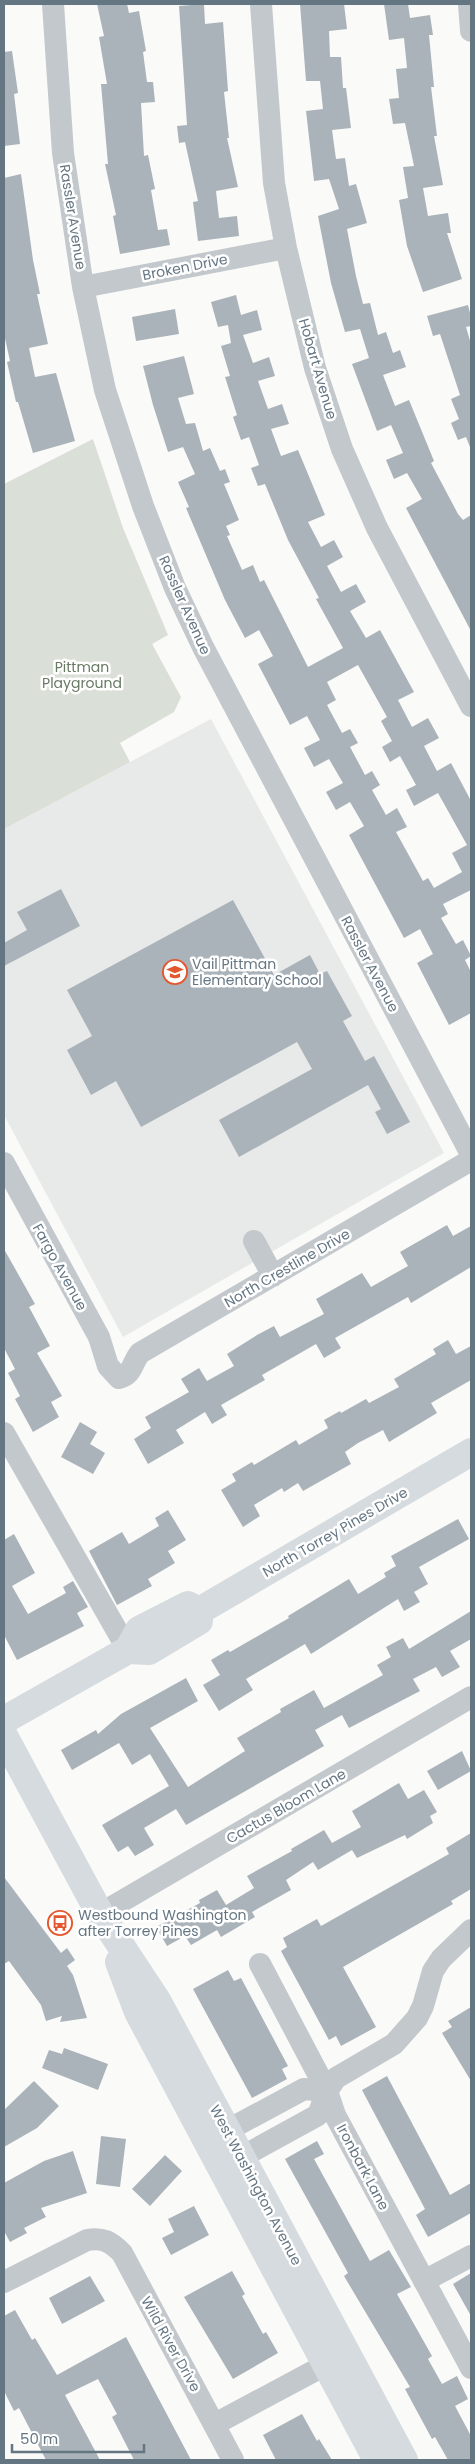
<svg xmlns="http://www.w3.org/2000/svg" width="475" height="2464" viewBox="0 0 475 2464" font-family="Poppins,sans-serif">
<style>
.built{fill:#e8e9e9}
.green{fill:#dadfd7}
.building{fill:#aab3b9;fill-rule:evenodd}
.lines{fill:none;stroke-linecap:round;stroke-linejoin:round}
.minor{stroke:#c3c8cc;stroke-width:22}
.major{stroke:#d6dbdf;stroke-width:28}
.labels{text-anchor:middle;stroke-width:5;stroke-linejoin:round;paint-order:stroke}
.street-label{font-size:14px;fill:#657683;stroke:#fff}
.park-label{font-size:14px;fill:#687a64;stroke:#fff}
.poi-label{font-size:14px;fill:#657683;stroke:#fff;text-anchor:start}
</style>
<rect width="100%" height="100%" fill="#fafaf8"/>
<path class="built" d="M211,719L444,1153L123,1337L4,1115V829Z"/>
<path class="green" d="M93,439L123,528L168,635L152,644L181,697L174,712L120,743L130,762L4,829V484Z"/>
<path class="building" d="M97,4H127L129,13L139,11L146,51L143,52L147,82H153L155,102L141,103L144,156L148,155L155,189L151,190L158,230L167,229L170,245L120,254L113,216L116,215L105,164H108L101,84H107L99,37L104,36Z
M204,4L205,24L223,22L228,91L224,92L229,138H227L238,187L216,191L219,218L237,216L239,236L198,241L193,202L198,201L185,142L179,143L177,126L187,125L179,6Z
M300,4H344L347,29L329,31L330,57H341L343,88H346L351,128L332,130L336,159L345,158L349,186L356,184L367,223L347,229L356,276L363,304L370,303L378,335L386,332L393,353L400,350L406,367L383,375L395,406L409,400L434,461L431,463L458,514L463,520L471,515V631L406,508L422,499L407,473L394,479L386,460L403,453L391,425L377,431L352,364L369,358L360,329L345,332L331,283L318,216L339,209L329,179L314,181L306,111L323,109L320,81H306Z
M384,4H408L410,18L430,15L433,35H429L434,87H431L437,136H434L443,185L423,188L428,216L448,213L451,233H447L462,279L423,292L407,246L399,200L408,198L403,167L414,166L405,123L393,124L389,99L399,98L396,69L407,68L404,38L389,40Z
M12,51L18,93L14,94L20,144L4,146V52Z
M21,174L33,260L40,294H37L48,344L29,348L35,377L56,373L75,441L33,453L18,402H16L7,362L10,361L4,334V178Z
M236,295L241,315L257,310L262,330L243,335L253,363L269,357L275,376L258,381L268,409L282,404L289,424L271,429L281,456L298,450L325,515L308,522L321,547L334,540L343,557L327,566L341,592L356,584L366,602L350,611L366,638L380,630L414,692L398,700L412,727L428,718L439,738L424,746L437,771L451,763L471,801V890L443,904L448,914L441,918L456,944L463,940L471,956L465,960L471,972V1013L449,1025L417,963L433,954L420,929L404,938L349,835L364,826L350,802L336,810L326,792L343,783L329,759L314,767L304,748L320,740L307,716L290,725L258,664L273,656L259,630L245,638L225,600L186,508L189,507L178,482L195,474L183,447L168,452L153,405L143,366L184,356L194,394L178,398L186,424L195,423L203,451L210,448L220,471L225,469L230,482L224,484L239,520L226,526L230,535L227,536L242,570L253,565L260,582L264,580L308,667L343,648L316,599L319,598L288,540L265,484L258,486L251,468L259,465L249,437L241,440L233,417L237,415L225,377L230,376L221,346L231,343L228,325L218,327L211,302ZM358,665L387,717L381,721L392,741L382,747L390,762L400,756L416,785L406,790L414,806L438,793L467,845L452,853L462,872L434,888L428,878L423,881L396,832L407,827L397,808L386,815L372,790L380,785L372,771L365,775L350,747L358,743L350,729L342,733L327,705L336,700L327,682Z
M468,305L471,317V326L466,327L471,344L470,447L466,437L458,440L451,423L459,419L451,399L460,395L440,334L433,336L427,316Z
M175,309L179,334L136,341L132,317Z
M61,889L80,926L4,966V943L27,930L17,912Z
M233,900L274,975L310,955L320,974L327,971L352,1016L343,1021L365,1061L374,1056L410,1122L387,1134L375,1112L381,1109L368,1085L239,1157L219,1120L312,1069L297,1042L141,1127L116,1081L91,1095L67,1050L92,1036L67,990Z
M447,1225L453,1236L471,1226V1267L411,1303L408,1297L335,1338L341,1348L324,1358L316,1344L262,1375L265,1380L221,1405L227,1415L212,1424L205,1412L176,1430L184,1443L148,1464L134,1439L151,1428L145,1417L189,1392L181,1379L199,1368L207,1381L234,1366L227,1354L257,1335L274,1326L280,1337L324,1314L316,1299L362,1273L371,1287L408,1266L400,1252Z
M4,1249L35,1304L29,1307L50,1346L37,1353L62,1396L51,1402L59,1417L33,1432L15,1399L20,1396L8,1373L15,1369L4,1348Z
M448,1340L456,1354L471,1346V1380L431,1403L437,1413L389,1442L383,1430L358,1443L345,1452L351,1464L303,1491L298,1483L284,1492L282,1488L254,1505L260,1516L243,1527L221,1490L236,1481L232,1474L252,1462L254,1465L296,1440L299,1445L328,1428L324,1420L340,1411L341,1413L366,1399L369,1403L399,1387L394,1379L436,1354L433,1349Z
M80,1422L97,1432L90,1444L105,1453L93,1474L61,1457Z
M168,1510L186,1540L168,1551L175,1563L148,1579L152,1586L117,1605L89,1551L122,1532L129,1544L159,1526L155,1518Z
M458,1519L469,1539L419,1567L428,1584L414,1592L420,1602L404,1611L398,1599L311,1654L305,1644L246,1679L253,1690L219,1711L203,1685L220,1675L211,1660L228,1650L230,1652L289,1618L288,1616L349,1579L358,1594L386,1577L384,1573L396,1566L391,1556Z
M14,1534L35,1573L12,1586L28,1614L66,1593L63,1587L73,1581L88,1607L77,1613L84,1626L17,1660L4,1635V1540Z
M471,1611V1639L450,1651L460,1667L442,1677L436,1667L413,1679L420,1691L349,1728L342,1715L315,1730L324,1746L186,1825L176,1809L144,1828L154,1845L135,1856L128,1846L118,1852L102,1825L169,1786L150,1754L132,1765L119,1743L72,1770L61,1750L96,1730L98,1734L121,1714L186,1678L198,1701L150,1728L188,1787L245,1751L237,1738L281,1712L280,1709L314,1690L324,1708L383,1675L377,1665L391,1657L386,1647L403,1638L409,1649Z
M462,1751L471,1771L438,1790L427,1771Z
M399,1783L408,1799L424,1790L437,1812L430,1816L433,1823L407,1839L405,1835L357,1858L352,1850L318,1870L313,1862L286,1880L291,1890L252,1912L255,1917L221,1937L217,1930L191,1945L185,1936L167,1946L156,1927L200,1903L199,1900L217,1890L226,1905L254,1888L247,1876L292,1851L291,1849L324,1830L332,1843L361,1827L352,1811Z
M471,1833V1889L451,1901L453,1904L343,1967L376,2027L341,2046L336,2036L329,2040L281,1951L287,1947L283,1938L317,1919L321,1926L449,1854L446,1848Z
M4,1877L61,1953L67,1948L75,1960L67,1966L73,1975L87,2018L60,2022L62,2016L46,2021L41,2005L9,1961L4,1964Z
M228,1970L234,1981L241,1978L288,2066L282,2069L287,2079L252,2098L193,1989Z
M471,2007V2081L442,2033L452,2027L448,2021Z
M64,2048L108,2064L98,2090L42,2068L49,2050L62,2054Z
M387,2076L450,2195L471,2183V2213L428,2237L416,2215L425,2209L362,2090Z
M34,2081L59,2106L37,2128L4,2147V2110Z
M101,2136L126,2139L120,2187L96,2184Z
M317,2141L324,2154L314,2159L370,2261L389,2250L411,2287L397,2294L432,2356L428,2359L442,2384L457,2376L468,2399L455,2406L471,2436V2460H448L435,2437L432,2439L405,2389L410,2387L344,2276L348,2273L285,2159Z
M73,2151L87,2193L41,2208L46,2217L24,2228L27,2233L10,2242L4,2231V2183L44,2161Z
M165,2155L182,2171L150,2206L132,2189Z
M194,2206L209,2235L171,2255L162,2238L174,2232L168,2219Z
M232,2271L245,2294L242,2296L263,2334L266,2332L278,2353L233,2379L184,2297Z
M471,2273V2316L453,2284Z
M90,2276L105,2301L62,2324L49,2298Z
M15,2310L32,2340L35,2338L57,2375L126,2337L191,2460H134L112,2417L117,2414L98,2379L65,2395L100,2460H46L19,2408L14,2411L4,2391V2316Z
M302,2414L317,2441L319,2439L332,2460H276L263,2435Z"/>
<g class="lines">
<path class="minor" d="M53,4L63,153L83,287L105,390L143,506L175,588L203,647L471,1154
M261,4L274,183L286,248L315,368L342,449L377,528L471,706
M469,4L471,31
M83,287L286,248
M4,1163L99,1337L108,1366L119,1378C133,1375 132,1362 140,1353L471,1160
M254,1241L273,1276
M4,1433L128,1650
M100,1914L471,1697
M260,1964L327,2091L335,2115L471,2368
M213,2138L304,2089L327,2091
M227,2165L318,2115L327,2091L336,2078L394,2044L417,2018L423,2006L433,1971L441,1959L471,1930
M424,2281L471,2256
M4,2282L87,2240C103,2237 111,2242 122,2253L233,2460
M215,2424L342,2356"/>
<path class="major" d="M199,1611L471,1452
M128,1650L149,1651L199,1621V1611
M4,1720L128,1650L139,1630L188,1605L199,1611
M4,1736L100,1914L158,2002L404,2460
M119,1962L138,2012L377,2460"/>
</g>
<defs>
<symbol id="school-ring" viewBox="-11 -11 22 22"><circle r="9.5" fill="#fff" stroke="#e4572e" stroke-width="1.5"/><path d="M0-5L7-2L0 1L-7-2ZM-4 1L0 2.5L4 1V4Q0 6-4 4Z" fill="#e4572e"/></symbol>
<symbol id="bus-ring" viewBox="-11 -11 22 22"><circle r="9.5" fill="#fff" stroke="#e4572e" stroke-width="1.5"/><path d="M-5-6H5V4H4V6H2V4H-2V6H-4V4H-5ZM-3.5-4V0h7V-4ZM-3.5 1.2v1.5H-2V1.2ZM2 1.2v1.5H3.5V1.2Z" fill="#e4572e"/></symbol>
</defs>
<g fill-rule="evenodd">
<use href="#school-ring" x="161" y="958" width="28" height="28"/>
<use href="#bus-ring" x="46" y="1909" width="28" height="28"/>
</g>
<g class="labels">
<g class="street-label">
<text transform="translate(73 217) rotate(81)" y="5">Rassler Avenue</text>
<text transform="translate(185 267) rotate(-11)" y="5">Broken Drive</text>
<text transform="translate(318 369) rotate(74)" y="5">Hobart Avenue</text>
<text transform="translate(185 605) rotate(66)" y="5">Rassler Avenue</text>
<text transform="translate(370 964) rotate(62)" y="5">Rassler Avenue</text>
<text transform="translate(60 1267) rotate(61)" y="5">Fargo Avenue</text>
<text transform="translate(287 1268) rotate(-30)" y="5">North Crestline Drive</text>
<text transform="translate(335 1532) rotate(-30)" y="5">North Torrey Pines Drive</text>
<text transform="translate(286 1806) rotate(-30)" y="5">Cactus Bloom Lane</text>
<text transform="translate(363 2167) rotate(62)" y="5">Ironbark Lane</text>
<text transform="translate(256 2185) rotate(62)" y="5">West Washington Avenue</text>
<text transform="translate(171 2344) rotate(61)" y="5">Wild River Drive</text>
</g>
<g class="park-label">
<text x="82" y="672">Pittman<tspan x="82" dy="16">Playground</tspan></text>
</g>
<g class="poi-label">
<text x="192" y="969">Vail Pittman<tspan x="192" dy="16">Elementary School</tspan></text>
<text x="78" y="1920">Westbound Washington<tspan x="78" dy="16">after Torrey Pines</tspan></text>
</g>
</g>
<rect width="475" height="2464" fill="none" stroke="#657683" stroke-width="10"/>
<path d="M12 2444v8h132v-8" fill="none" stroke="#657683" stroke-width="2.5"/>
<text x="20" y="2444" font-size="15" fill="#657683" stroke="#ffffff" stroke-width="4" paint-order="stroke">50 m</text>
</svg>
